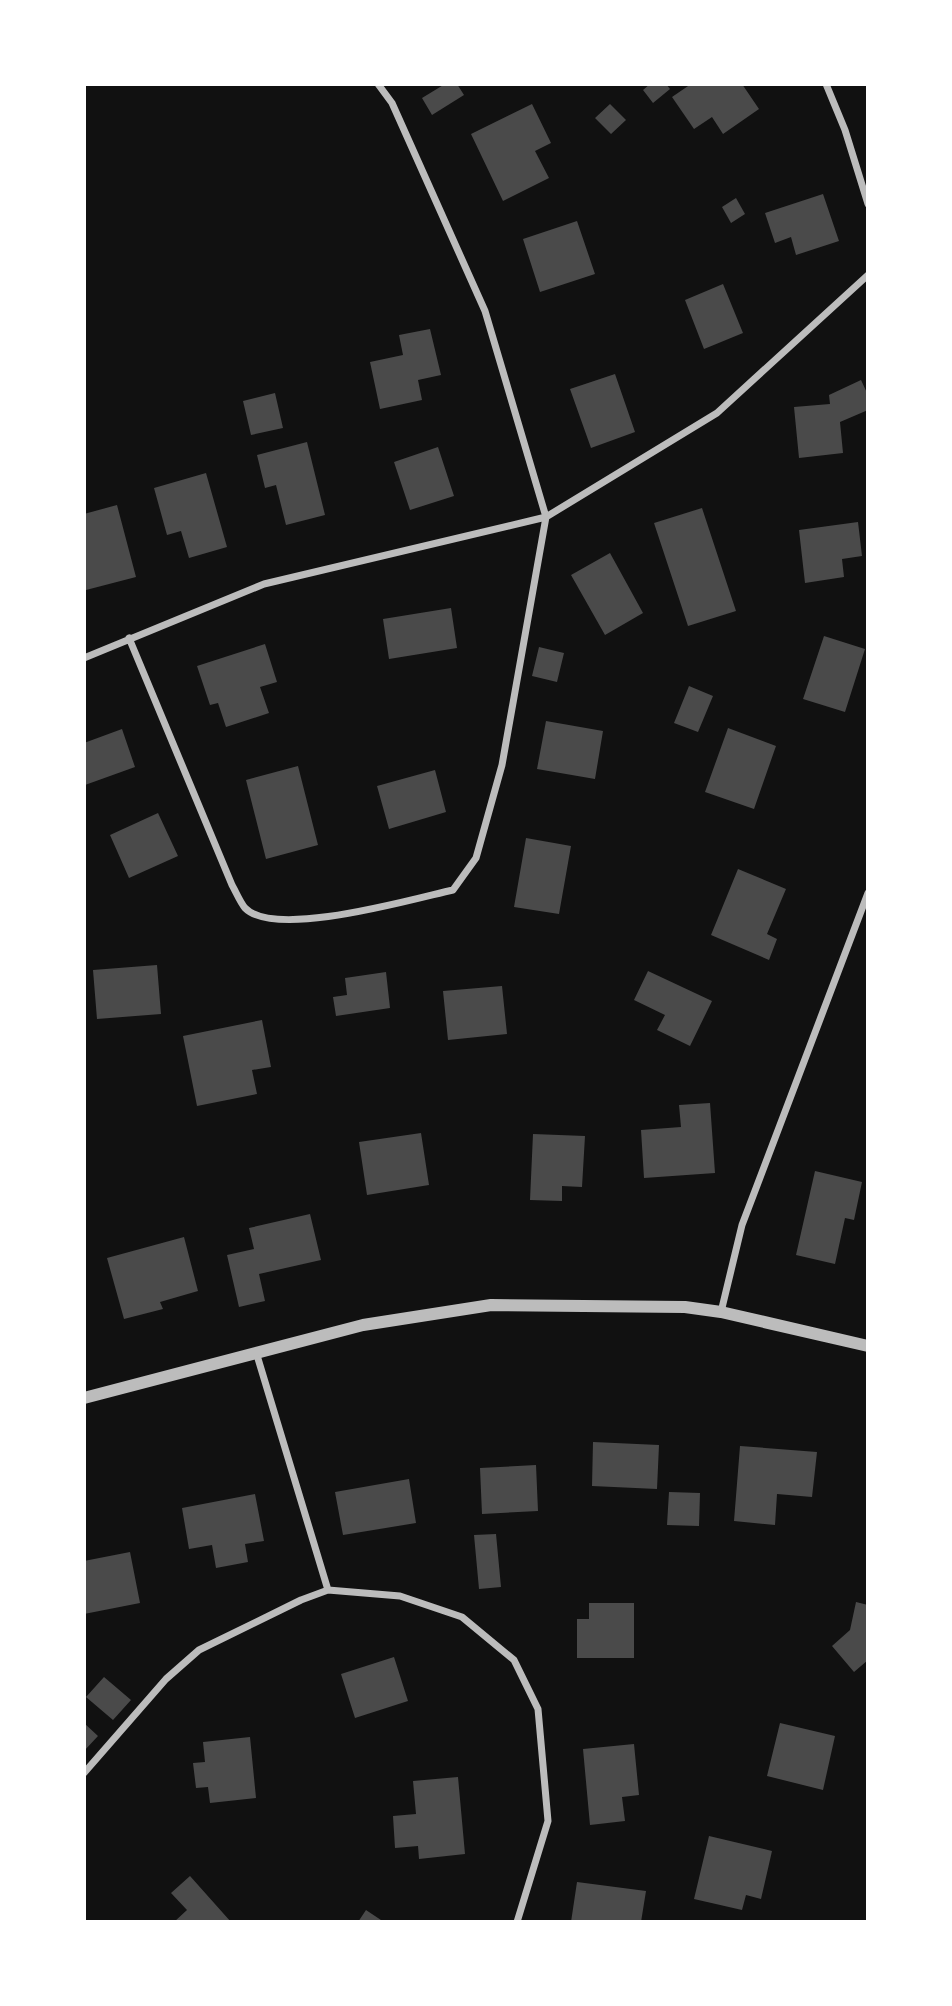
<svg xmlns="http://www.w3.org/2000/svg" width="952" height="2006" viewBox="0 0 952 2006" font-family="Bitter,serif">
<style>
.building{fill:#4a4a4a}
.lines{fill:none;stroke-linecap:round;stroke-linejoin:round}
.minor{stroke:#bcbcbc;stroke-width:7}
.tertiary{stroke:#bcbcbc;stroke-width:12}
</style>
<rect width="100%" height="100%" fill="#111"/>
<path class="building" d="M445,84H457L464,95L432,115L422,98Z
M650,84H666L670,89L653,103L643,90Z
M691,84H742L759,109L723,134L712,117L694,129L672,97Z
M532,104L551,143L535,151L549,178L503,201L471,134Z
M610,104L626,120L611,134L595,118Z
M823,194L839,241L796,255L791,237L775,243L765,213Z
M736,198L745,214L731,223L722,207Z
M577,221L595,274L540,292L523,239Z
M723,284L743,333L704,349L685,300Z
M430,329L441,375L418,380L422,400L380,409L370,362L403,355L399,335Z
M615,374L635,432L591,448L570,389Z
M861,380L868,395V410L840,422L843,453L799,458L794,407L830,404L829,395Z
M275,393L283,428L251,435L243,401Z
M307,442L325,515L286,525L276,485L265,488L257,455Z
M438,447L454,496L410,510L394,462Z
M206,473L227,547L189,558L181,531L167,535L154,488Z
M117,505L136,577L86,590L84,582V514Z
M702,508L736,611L688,626L654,523Z
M858,522L862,556L842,559L844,577L805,583L799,530Z
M610,553L643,613L605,635L571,575Z
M451,608L457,648L389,659L383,619Z
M824,636L865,649L845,712L803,699Z
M265,644L277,682L260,687L269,713L226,727L218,703L210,705L197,666Z
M539,647L564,653L557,682L532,676Z
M689,686L713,696L698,732L674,723Z
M546,721L603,731L595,779L537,769Z
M728,728L776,746L754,809L705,792Z
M122,729L135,767L85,785L84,743Z
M298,766L318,845L266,859L246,780Z
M435,770L446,812L389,829L377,786Z
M158,813L178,856L129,878L110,835Z
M526,838L571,846L559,914L514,907Z
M738,869L786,889L767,934L777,939L769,960L711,935Z
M157,965L161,1014L97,1019L93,970Z
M648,971L712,1001L690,1046L657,1030L665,1015L634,1000Z
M386,972L390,1008L336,1016L333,997L347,995L345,978Z
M502,986L507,1034L448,1040L443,991Z
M262,1020L271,1067L252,1070L257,1094L197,1106L183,1036Z
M710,1103L715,1173L644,1178L641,1130L681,1127L679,1105Z
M421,1133L429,1185L367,1195L359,1142Z
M533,1134L585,1136L582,1187L562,1186V1201L530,1200Z
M815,1171L862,1182L854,1220L845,1218L835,1264L796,1255Z
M310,1214L321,1260L259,1274L265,1301L239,1307L227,1255L254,1249L249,1228Z
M184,1237L198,1291L160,1302L163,1309L124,1319L107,1258Z
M593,1442L659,1445L657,1489L592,1486Z
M740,1446L817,1452L812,1497L777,1494L775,1525L734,1521Z
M536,1465L538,1511L482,1514L480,1468Z
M409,1479L416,1523L343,1535L335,1492Z
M669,1492L700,1493L699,1526L667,1525Z
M255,1494L264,1541L245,1544L248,1562L216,1568L212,1545L189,1549L182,1508Z
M496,1534L501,1587L479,1589L474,1535Z
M130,1552L140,1603L84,1614V1561Z
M856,1602L868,1605V1660L854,1672L832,1646L850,1630Z
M589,1603H634V1658H577V1619H589Z
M394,1657L408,1701L355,1718L341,1674Z
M104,1677L131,1700L113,1720L86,1697Z
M84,1723L98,1736L84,1751Z
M780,1723L835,1736L823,1790L767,1776Z
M250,1737L256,1798L210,1803L208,1787L196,1788L193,1763L205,1762L203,1742Z
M634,1744L639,1795L622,1797L625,1821L590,1825L583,1749Z
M458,1777L465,1854L419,1859L418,1846L395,1848L393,1816L416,1814L413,1781Z
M709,1836L772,1851L761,1899L746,1895L742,1910L694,1899Z
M190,1876L231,1922H174L187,1910L171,1893Z
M577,1882L646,1891L641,1922H571Z
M366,1910L384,1922H358Z"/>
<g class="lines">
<path class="minor" d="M826,84L845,130L868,204
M129,638L232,885C236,892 240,902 245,908C275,939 413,899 453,890L476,858L502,765L546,517L485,311L392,103L378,84
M84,658L264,584L546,517L717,413L868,275
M721,1312L742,1225L868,893
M256,1352L328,1590
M84,1773L166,1679L199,1650L301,1600L328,1590L400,1596L462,1617L514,1660L538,1709L548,1821L517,1922"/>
<path class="tertiary" d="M84,1398L363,1325L491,1305L685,1307L721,1312L868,1346"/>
</g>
<rect width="952" height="2006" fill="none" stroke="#ffffff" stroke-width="172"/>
</svg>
